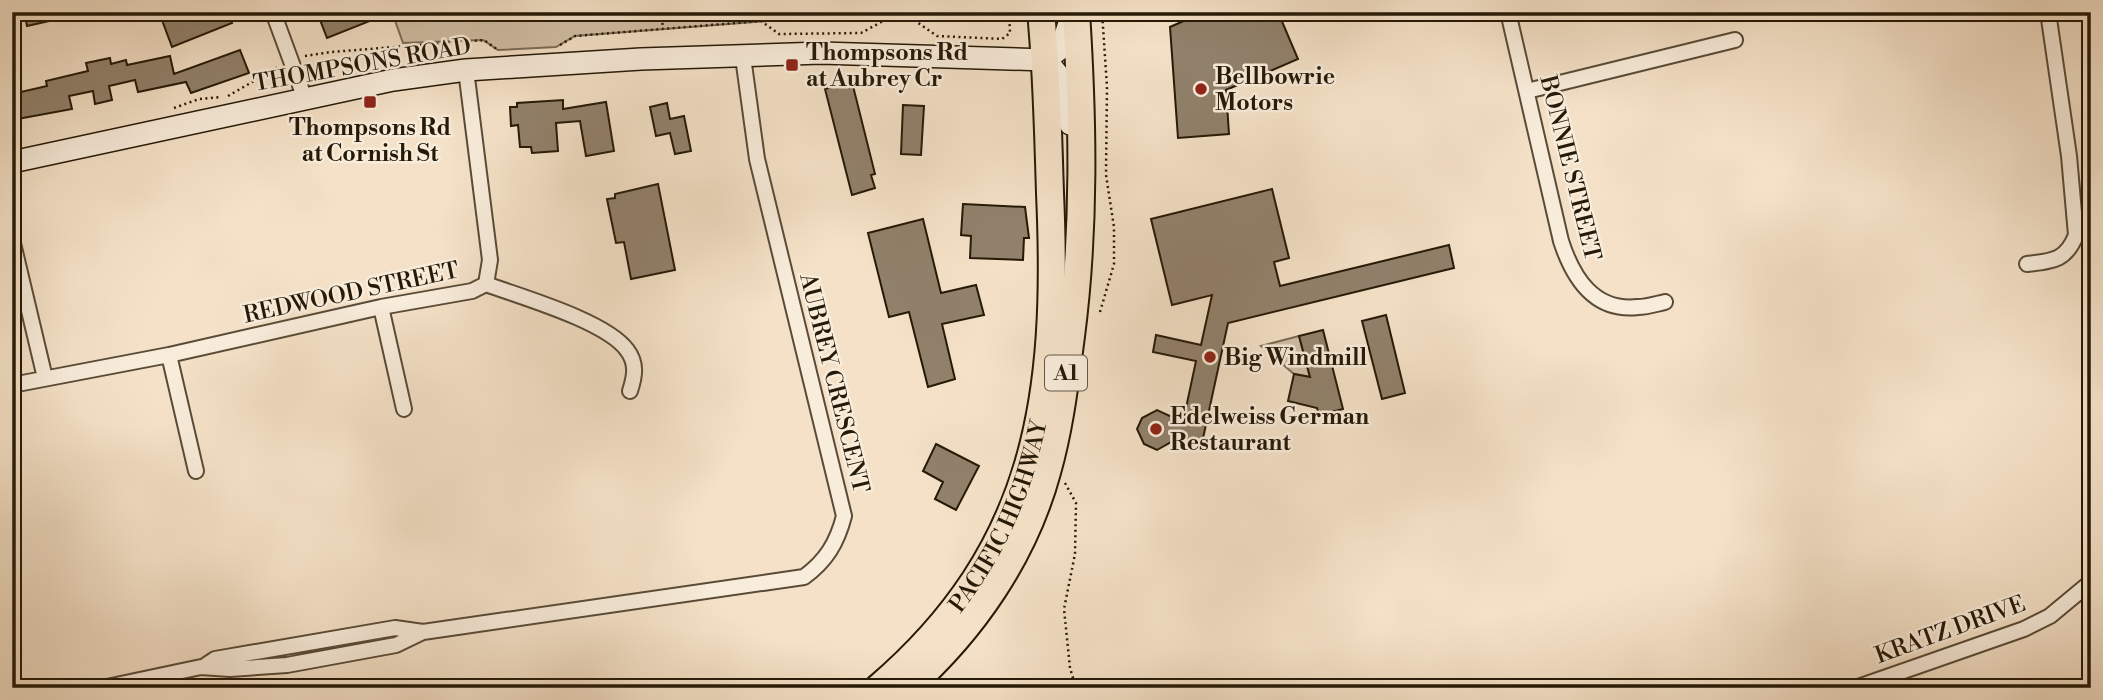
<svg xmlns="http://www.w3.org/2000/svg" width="2103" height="700" viewBox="0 0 2103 700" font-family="'Libre Bodoni',serif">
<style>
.green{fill:#d1bfa6;stroke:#7b6c56;stroke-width:2}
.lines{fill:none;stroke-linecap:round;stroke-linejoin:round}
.stream{stroke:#776853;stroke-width:4.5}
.building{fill:#91816b;stroke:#251907;stroke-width:2}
.street-casing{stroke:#594b37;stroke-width:18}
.secondary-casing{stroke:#251907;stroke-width:24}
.highway-casing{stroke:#251907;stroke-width:30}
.path{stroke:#251907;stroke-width:2.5;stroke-dasharray:2 3.5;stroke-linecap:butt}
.street{stroke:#f8ecdb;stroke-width:14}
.secondary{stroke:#f8ecdb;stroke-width:21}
.highway{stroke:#f4e1c7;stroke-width:26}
.poi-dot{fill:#8f2418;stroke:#f8ecdb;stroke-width:2.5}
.labels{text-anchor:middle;stroke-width:5;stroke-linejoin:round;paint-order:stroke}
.shield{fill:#f8ecdb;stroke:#645847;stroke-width:2}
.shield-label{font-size:21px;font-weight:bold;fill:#251907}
.poi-label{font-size:23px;font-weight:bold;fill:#251907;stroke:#f8ecdb;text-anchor:start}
.street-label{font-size:23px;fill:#251907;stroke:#f8ecdb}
</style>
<rect width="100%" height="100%" fill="#f4e1c7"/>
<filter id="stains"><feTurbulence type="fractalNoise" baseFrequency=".00286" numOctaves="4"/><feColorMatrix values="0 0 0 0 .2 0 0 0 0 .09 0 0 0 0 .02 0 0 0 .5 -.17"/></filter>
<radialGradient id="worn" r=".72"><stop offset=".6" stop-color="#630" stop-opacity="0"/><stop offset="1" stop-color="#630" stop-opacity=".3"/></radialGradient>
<path class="green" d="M392,12H781L780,20L575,36L556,47L498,50L483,40L403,43Z
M1299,336L1312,385L1305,383L1306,376L1294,374L1261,346Z"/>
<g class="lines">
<path class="stream" d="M526,15L527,12"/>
</g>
<path class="building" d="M24,12H66L67,17L27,26Z
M159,12H227L232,23L172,47Z
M317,12H389L390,13L327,38Z
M1204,12H1225L1229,20L1247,12H1278L1298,59L1226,90L1229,134L1178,138L1170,27Z
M240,50L249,73L191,93L186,82L138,92L135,80L109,86L112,100L95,104L93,91L69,96L72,109L12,120V94L47,86L46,81L88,71L86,63L110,58L111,64L126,60L127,65L170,56L174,74Z
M852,82L875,174L871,175L875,188L852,195L825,89Z
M563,100V109L606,102L614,151L586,156L580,121L556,123L558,151L532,153L531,147H520L518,125L511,126L510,107H517V103Z
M667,103L670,119L684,116L691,151L675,154L670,133L656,136L650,107Z
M903,105L924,106L921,155L901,154Z
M658,184L675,270L631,279L624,242L616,243L607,199L615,198V194Z
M1272,189L1289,258L1274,262L1280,286L1449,245L1454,268L1228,323L1202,443L1173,436L1171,442L1157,450L1144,444L1137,429L1142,418L1157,410L1183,422L1196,361L1153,352L1156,335L1201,345L1212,295L1172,305L1151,219Z
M963,204L1025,207L1029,238H1024L1023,260L970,258L971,236L961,235Z
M923,219L941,293L976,285L984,315L942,324L955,379L928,387L909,312L889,317L868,233Z
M1386,315L1405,393L1382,399L1362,321Z
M1323,330L1343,409L1319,415L1317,408L1288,401L1294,374L1310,377L1299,336Z
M936,444L979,466L956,510L935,499L943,482L923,471Z"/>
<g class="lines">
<defs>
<path id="street" d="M273,12L305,99
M1508,12L1561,241C1573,278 1594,312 1638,307C1647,307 1656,304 1665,302
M466,70L490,260L486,284
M1527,91L1735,40
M12,239L45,378
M2027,264C2052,261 2066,261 2076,235L2069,156L2048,12
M486,284C521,297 606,321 627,350C637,363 635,376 630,391
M381,307L404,409
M169,355L196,471
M12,385L169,355L381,307L472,291L486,284
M206,665L215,659L395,628L423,632
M102,688L201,667L230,669L287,665L396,645L423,632L804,577C826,561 837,543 844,516L757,159L743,57
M1855,688L2024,629L2050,616L2091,582"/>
<path id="secondary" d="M1046,60L1064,82L1070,124
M12,162L393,80L466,70L641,59L821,53L1046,60L1061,48L1072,14"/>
<g id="highway">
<path id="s1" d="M878,688C1040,549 1059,395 1050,193C1048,132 1047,72 1041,12"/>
<path d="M908,688C973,630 1024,556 1047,472C1060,427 1065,381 1071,336C1085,228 1083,121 1076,12"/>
</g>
</defs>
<use href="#street" class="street-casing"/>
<use href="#secondary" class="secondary-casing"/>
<use href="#highway" class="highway-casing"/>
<path class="path" d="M661,12L663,28
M914,20L937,36L1002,39L1010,33L1009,12
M560,45L575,36L761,21L779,34L861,33L885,20
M305,56L331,52L484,40L498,50
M228,96L280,66
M174,108L199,99L221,97
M1100,312L1114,264V227L1106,175L1107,87L1102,12
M1065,483L1076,503L1075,554L1064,609L1070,668L1076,688"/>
<use href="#street" class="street"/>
<use href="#secondary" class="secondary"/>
<use href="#highway" class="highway"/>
</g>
<g class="poi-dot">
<rect x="785" y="58" width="14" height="14" rx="3.5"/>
<circle cx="1201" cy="89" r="7"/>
<rect x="363" y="95" width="14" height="14" rx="3.5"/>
<circle cx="1210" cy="357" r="7"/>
<circle cx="1156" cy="429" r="7"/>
</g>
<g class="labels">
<rect class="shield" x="1045" y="355.5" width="42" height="35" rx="5"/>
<g class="shield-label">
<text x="1066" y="380">A1</text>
</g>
<g class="poi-label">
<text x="806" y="60">Thompsons Rd<tspan x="806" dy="26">at Aubrey Cr</tspan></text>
<text x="1215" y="84">Bellbowrie<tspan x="1215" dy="26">Motors</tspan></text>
<text x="370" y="135" text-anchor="middle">Thompsons Rd<tspan x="370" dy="26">at Cornish St</tspan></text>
<text x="1224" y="365">Big Windmill</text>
<text x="1170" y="424">Edelweiss German<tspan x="1170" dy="26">Restaurant</tspan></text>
</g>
<g class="street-label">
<text transform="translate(362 64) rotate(-10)" y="8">THOMPSONS ROAD</text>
<text transform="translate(1571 168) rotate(76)" y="8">BONNIE STREET</text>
<text transform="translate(351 292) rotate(-12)" y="8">REDWOOD STREET</text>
<text transform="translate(835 383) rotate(76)" y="8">AUBREY CRESCENT</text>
<text dy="8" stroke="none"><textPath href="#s1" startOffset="214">PACIFIC HIGHWAY</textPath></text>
<text transform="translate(1950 629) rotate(-20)" y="8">KRATZ DRIVE</text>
</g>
</g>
<rect width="2103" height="700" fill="none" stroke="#f4e1c7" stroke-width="42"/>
<rect x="14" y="14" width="2075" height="672" fill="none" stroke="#251907" stroke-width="3.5"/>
<rect x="21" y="21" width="2061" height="658" fill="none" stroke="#251907" stroke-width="2"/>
<rect width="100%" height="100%" filter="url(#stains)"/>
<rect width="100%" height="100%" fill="url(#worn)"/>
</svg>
